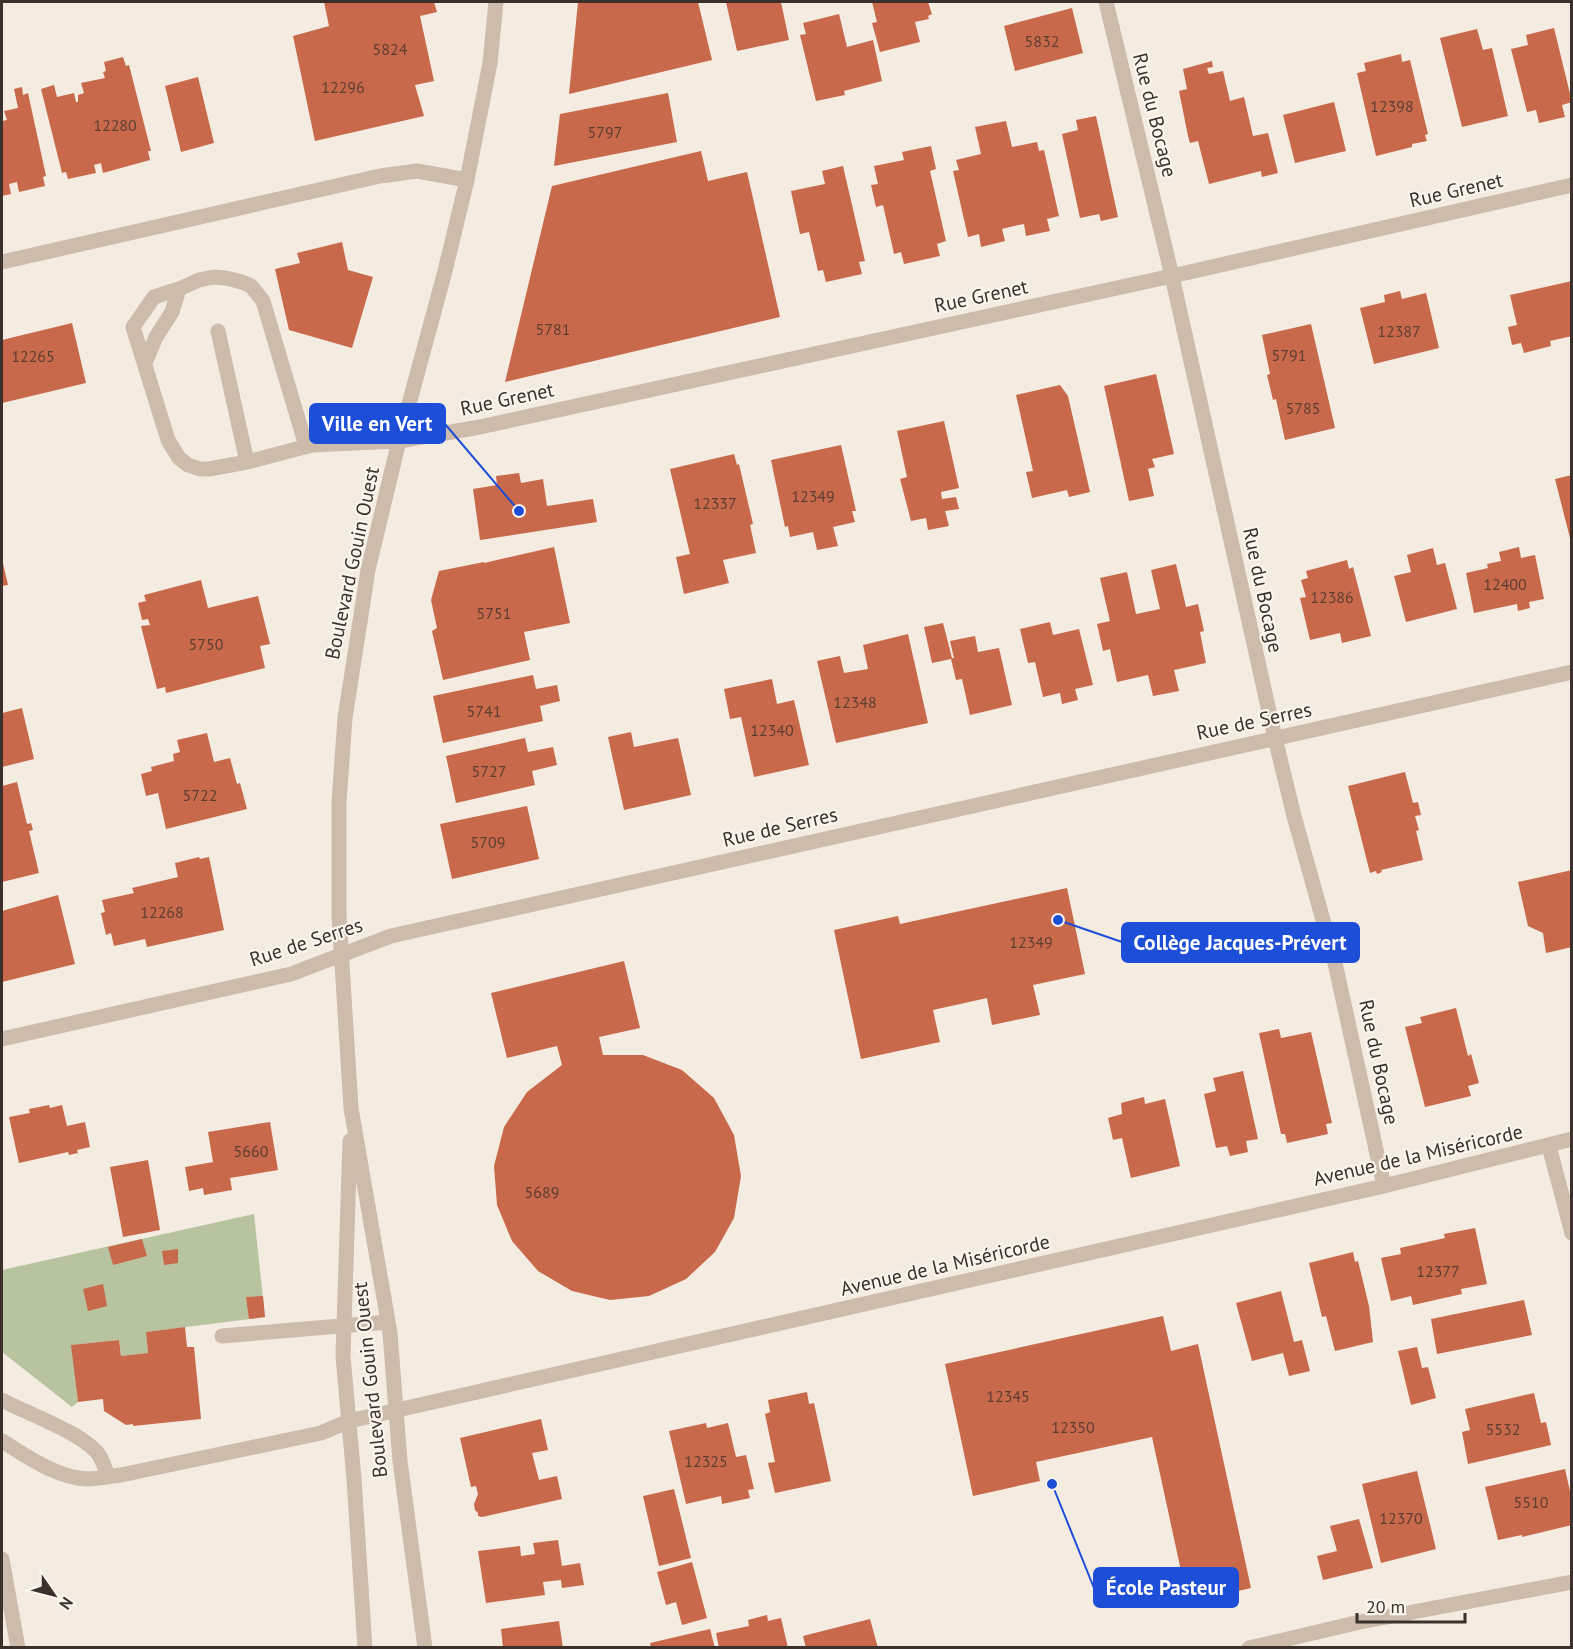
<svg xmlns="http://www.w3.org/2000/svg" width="1573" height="1649" viewBox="0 0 1573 1649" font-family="'PT Sans',sans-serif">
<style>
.green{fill:#b8c4a0}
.building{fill:#c8694b}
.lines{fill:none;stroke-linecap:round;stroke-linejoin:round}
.minor{stroke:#cdbbac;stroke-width:15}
.labels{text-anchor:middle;stroke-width:4.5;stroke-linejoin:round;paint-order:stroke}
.number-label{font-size:16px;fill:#5e3e33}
.street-label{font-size:20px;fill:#3b302b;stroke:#fbf5ee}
.leader{fill:none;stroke:#1d4ed8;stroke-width:2}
.callout-dot{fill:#1d4ed8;stroke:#fbf5ee;stroke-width:2}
.callout{fill:#1d4ed8;stroke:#1d4ed8;stroke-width:2}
.callout-label{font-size:21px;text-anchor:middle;font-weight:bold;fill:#fff}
</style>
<rect width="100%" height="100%" fill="#f4ebe1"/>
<path class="green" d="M254,1214L265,1317L146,1332L148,1353L121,1356L119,1340L72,1345L78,1402L72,1407L2,1352V1270Z"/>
<path class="building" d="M324,2H434L437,12L420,16L434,81L415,85L424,116L315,141L293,36L329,26Z
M578,2H698L712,60L569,94Z
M726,2H781L789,40L737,51Z
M872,2H928L932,14L928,16L929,19L915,22L920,42L880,52L872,23L877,22Z
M1072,8L1083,53L1015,71L1004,26Z
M839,14L847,47L873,40L882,81L844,91L845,95L816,101L800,35L806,34L803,23Z
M1554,28L1572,102L1562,105L1565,117L1539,123L1536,110L1527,112L1511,49L1528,45L1526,35Z
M1477,29L1483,50L1492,48L1508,116L1462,127L1440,38Z
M1401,54L1402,62L1410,60L1428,134L1425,135L1427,141L1412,144V147L1376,156L1357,73L1366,71L1364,63Z
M123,57L126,66L129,65L151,151H148L150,160L103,173L101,163L94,165L96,173L68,179L66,172L62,173L41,89L54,85L57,97L74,93L76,102H78V95L84,93L81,83L105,78L103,72L106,71L104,62Z
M1212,61L1213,67L1207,68L1209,74L1223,71L1230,101L1244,97L1253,136L1268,133L1278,173L1262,177L1261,171L1209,184L1198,141L1190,143L1188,136L1179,91L1187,89L1183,69Z
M198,77L214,143L181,152L165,86Z
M22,87L23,95L28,93L46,176L43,177L45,186L19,192L17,182L9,184L11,194L2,196V121L7,120L4,111L18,108L14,89Z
M668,93L677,142L554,166L560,114Z
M1334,102L1346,151L1295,163L1283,115Z
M1096,116L1118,217L1101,221L1099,214L1080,218L1062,134L1078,130L1076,120Z
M1006,121L1012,147L1037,142L1039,151L1044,150L1059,216L1047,219L1050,231L1026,236L1024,224L1014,226L1002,229L1005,241L981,247L979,234L968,237L953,171L959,170L956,160L981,154L975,127Z
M931,146L936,169L930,171L946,241L937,244L940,256L904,264L901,252L894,254L883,205L876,207L871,185L878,184L874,166L904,160L902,152Z
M701,151L708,181L747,172L780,317L505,382L552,186Z
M843,166L865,261L859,262L862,274L826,282L823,270L818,271L809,232L800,234L791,191L825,184L822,171Z
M342,242L348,270L373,277L352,348L289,330L275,269L300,263L297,253Z
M1572,281V336L1550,341L1551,346L1524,353L1521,343L1512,345L1508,327L1517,325L1510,295Z
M1400,291L1402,299L1426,293L1439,348L1374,364L1360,308L1385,302L1384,295Z
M72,323L86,383L2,403V340Z
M1311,324L1335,428L1285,440L1276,399L1273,400L1267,375L1270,374L1262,335Z
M1156,374L1174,454L1152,459L1155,467L1148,469L1154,496L1129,501L1104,386Z
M1060,385L1068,396L1090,492L1069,497L1067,490L1032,498L1026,472L1033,471L1016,395Z
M944,421L959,488L941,492L942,499L956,497L959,509L945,511L949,526L928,530L926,518L911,521L900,479L907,477L897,431Z
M841,445L856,511H852L855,522L833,527L838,546L817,550L813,532L790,537L788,526L785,527L771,460Z
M734,454L737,465L739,464L753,524L750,525L756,553L723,560L729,583L684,594L676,557L690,554L670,469Z
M519,473L521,483L543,479L547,506L593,499L597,522L480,540L473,489L497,485L496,476Z
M1572,475V542H1571L1555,479Z
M554,547L570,623L524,632L530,660L443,680L432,631L437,628L431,600L439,571L484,562V563Z
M1519,547L1521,558L1535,555L1544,599L1529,602L1530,608L1518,611L1517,604L1474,613L1466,573L1488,568L1487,564L1501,561L1499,552Z
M1433,548L1437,565L1445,563L1457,609L1406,622L1394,576L1411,572L1407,555Z
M2,559L8,585L2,586Z
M1347,560L1349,569L1353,567L1371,636L1342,643L1340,633L1310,640L1300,598L1306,597L1301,580L1308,578L1306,571Z
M1176,564L1186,607L1198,604L1204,631L1200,632L1206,663L1174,670L1179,691L1153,696L1148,675L1117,682L1110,649L1103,651L1097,624L1110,621L1100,578L1127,572L1136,614L1160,609L1151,570Z
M201,580L208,608L258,596L270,644L260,646L265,668L166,693L165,687L157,689L141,626L150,625L148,619L142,620L138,603L146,601L144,595Z
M1050,622L1053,635L1079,629L1093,685L1075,689L1078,700L1062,704L1060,693L1043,697L1035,662L1028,663L1020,629Z
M943,623L952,658H954L950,641L975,636L978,652L999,648L1012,705L970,715L962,679L956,680L951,659L932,663L924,627Z
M908,634L928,723L836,743L817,661L840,656L844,673L868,669L863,645Z
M533,675L536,689L557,685L560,701L540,706L543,721L443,743L433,696Z
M772,679L777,704L794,700L809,765L754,777L741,717L730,719L724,689Z
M22,708L34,759L2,767V713Z
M631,732L634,747L678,738L691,795L624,810L608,737Z
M207,733L214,762L230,758L237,784L240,783L247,809L166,829L158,793L146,796L141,774L152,771L151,767L174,761L173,754L180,752L177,740Z
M525,738L528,752L553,747L557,765L532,771L535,785L456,803L446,756Z
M1405,772L1413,803L1418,802L1421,815L1415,816L1419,830L1416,831L1423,860L1381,870L1382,872L1377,874L1376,871L1370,873L1348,786Z
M17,782L27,824L31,823L33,830L29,831L39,873L2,882V786Z
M527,806L539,859L452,879L440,824Z
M199,857L200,859L209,857L224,930L147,947L145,939L114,946L111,933L106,935L101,913L105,912L102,900L134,893L132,888L178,877L175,863Z
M1572,870V947L1546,953L1543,933L1528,926L1518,882Z
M1067,888L1085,974L1033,985L1040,1015L992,1025L987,998L933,1010L940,1042L861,1059L834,930L898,916L900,924Z
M58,895L75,964L2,982V911Z
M624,961L640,1028L599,1037L603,1055H643L682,1070L714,1098L734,1135L741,1176L734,1218L715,1252L686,1279L649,1296L610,1300L572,1291L538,1271L512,1241L497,1205L494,1166L504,1127L527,1092L562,1065L557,1046L507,1058L491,993Z
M1456,1008L1468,1056L1471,1054L1479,1083L1468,1086L1471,1096L1425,1107L1405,1027L1422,1023L1420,1017Z
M1279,1029L1281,1038L1311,1032L1332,1123L1326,1124L1328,1134L1287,1143L1285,1134H1281L1259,1033Z
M1243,1071L1258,1139L1246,1141L1248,1152L1230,1156L1227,1146L1216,1148L1204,1094L1216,1091L1213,1078Z
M1144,1097L1145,1104L1165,1099L1180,1166L1131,1178L1122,1138L1113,1140L1108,1118L1122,1114L1121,1103Z
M49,1105L50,1108L62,1105L67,1126L85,1122L90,1147L77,1150L78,1153L69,1155L68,1152L19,1163L9,1117L30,1113L29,1109Z
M270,1122L278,1170L230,1178L232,1190L204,1195L203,1188L189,1191L185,1167L213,1162L208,1132Z
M148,1160L160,1230L123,1237L110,1167Z
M1475,1228L1487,1284L1461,1289L1462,1294L1413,1305L1411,1296L1391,1301L1381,1258L1401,1254L1400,1248L1445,1238L1444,1234Z
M142,1239L147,1256L113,1265L108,1247Z
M178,1249V1263L164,1265L162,1251Z
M1353,1252L1355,1262L1358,1261L1369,1306L1373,1342L1335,1351L1326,1316L1322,1317L1309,1263Z
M103,1284L107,1306L88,1311L83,1289Z
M1281,1291L1294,1342L1302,1340L1310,1371L1289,1376L1283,1353L1252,1361L1236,1303Z
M263,1296L265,1317L249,1319L246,1297Z
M1524,1300L1532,1335L1437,1354L1431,1319Z
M1163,1316L1171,1351L1198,1344L1251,1588L1188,1603L1152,1437L1036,1462L1040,1481L973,1496L945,1364Z
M185,1327L187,1347H194L201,1419L133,1426V1424L126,1425L104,1411L103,1399L78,1402L71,1345L119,1340L121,1356L148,1353L146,1332Z
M1417,1347L1422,1368L1428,1367L1436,1398L1411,1405L1398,1351Z
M807,1392L809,1404L814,1403L831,1481L775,1493L768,1463L775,1462L765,1414L770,1412L768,1400Z
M1534,1393L1541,1423L1546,1422L1551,1445L1468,1464L1462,1432L1470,1430L1465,1409Z
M541,1419L548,1450L532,1453L539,1480L557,1476L562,1499L482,1517L478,1516V1513L475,1510L474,1504L478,1494L476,1486L471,1487L460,1438Z
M706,1423L707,1428L728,1423L736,1457L746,1455L754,1489L748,1490L750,1498L722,1504L721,1496L686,1504L669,1431Z
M1565,1469L1572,1500V1525L1522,1537V1535L1498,1540L1485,1487Z
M1417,1471L1436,1549L1381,1563L1362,1484Z
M674,1489L691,1558L659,1566L643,1496Z
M1359,1519L1373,1568L1323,1580L1317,1556L1337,1551L1330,1526Z
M558,1540L562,1566L580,1563L584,1585L562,1588L561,1580L543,1582L545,1595L486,1603L478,1551L520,1546L521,1556L535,1554L533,1543Z
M692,1562L707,1618L682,1625L676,1602L666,1605L657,1572Z
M767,1615L768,1621L781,1618L788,1648H719L716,1633L749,1626L748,1620Z
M870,1619L878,1648H806L803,1636Z
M559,1621L563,1648H503L501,1629Z
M710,1629L715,1648H651L650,1643Z"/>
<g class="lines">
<path class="minor" d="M1106,2L1172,276L1275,738L1294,816L1335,963L1384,1186
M2,262L380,176L417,171L467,180
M218,331L247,462L312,445L399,441L480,427L1172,276L1572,185
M145,363L156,337L172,312L179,289
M247,462L209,469H200L188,465L179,458L168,440L133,327L154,297L179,289L199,280L214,277L226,278L242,282L251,286L263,301L306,446
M2,1039L291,974L391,936L1572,672
M350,1141L343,1356L354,1479L365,1648
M1549,1146L1572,1233
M222,1336L388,1322
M2,1400C26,1413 85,1434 99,1455C103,1461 105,1469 108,1476
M2,1441C28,1457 57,1478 88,1479C99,1479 111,1476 121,1475L321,1433L349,1421L1384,1186L1572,1139
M2,1559L18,1648
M425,1648L400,1461L390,1333L351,1108L339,916V802L345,718L368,570L399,441L445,271L467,180L490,63L496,2
M1249,1648L1360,1622L1572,1582"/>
</g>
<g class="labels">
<g class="number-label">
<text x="1042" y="47">5832</text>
<text x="390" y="55">5824</text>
<text x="343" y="93">12296</text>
<text x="1392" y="112">12398</text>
<text x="115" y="131">12280</text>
<text x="605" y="138">5797</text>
<text x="553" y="335">5781</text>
<text x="1399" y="337">12387</text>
<text x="1289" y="361">5791</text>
<text x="33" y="362">12265</text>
<text x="1303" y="414">5785</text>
<text x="813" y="502">12349</text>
<text x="715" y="509">12337</text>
<text x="1505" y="590">12400</text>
<text x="1332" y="603">12386</text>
<text x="494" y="619">5751</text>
<text x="206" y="650">5750</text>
<text x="855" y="708">12348</text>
<text x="484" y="717">5741</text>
<text x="772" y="736">12340</text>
<text x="489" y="777">5727</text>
<text x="200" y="801">5722</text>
<text x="488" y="848">5709</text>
<text x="162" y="918">12268</text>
<text x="1031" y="948">12349</text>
<text x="251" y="1157">5660</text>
<text x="542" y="1198">5689</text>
<text x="1438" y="1277">12377</text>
<text x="1008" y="1402">12345</text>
<text x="1073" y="1433">12350</text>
<text x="1503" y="1435">5532</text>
<text x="706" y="1467">12325</text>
<text x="1531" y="1508">5510</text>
<text x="1401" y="1524">12370</text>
</g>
<g class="street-label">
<text transform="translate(1155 115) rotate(76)" y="7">Rue du Bocage</text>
<text transform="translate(1456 190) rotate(-13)" y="7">Rue Grenet</text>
<text transform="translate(981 296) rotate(-12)" y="7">Rue Grenet</text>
<text transform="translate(507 399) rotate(-12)" y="7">Rue Grenet</text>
<text transform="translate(352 563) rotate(-78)" y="7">Boulevard Gouin Ouest</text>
<text transform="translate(1263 590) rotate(78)" y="7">Rue du Bocage</text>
<text transform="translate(1254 721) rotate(-12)" y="7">Rue de Serres</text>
<text transform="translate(780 827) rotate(-13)" y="7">Rue de Serres</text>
<text transform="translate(306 942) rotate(-18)" y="7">Rue de Serres</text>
<text transform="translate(1379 1062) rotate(78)" y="7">Rue du Bocage</text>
<text transform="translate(1418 1155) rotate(-13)" y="7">Avenue de la Miséricorde</text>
<text transform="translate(945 1265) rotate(-13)" y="7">Avenue de la Miséricorde</text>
<text transform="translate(370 1380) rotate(-96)" y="7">Boulevard Gouin Ouest</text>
</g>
</g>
<path class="leader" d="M519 511L445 424M1058 920L1122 942M1052 1484L1094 1588"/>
<g class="callout-dot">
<circle cx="519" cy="511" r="6"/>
<circle cx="1058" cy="920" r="6"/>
<circle cx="1052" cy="1484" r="6"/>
</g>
<g class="callout">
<rect x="310" y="404" width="135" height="39" rx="6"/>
<rect x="1122" y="923" width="237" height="39" rx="6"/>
<rect x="1094" y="1568" width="144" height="39" rx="6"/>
</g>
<g class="callout-label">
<text x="377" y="431">Ville en Vert</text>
<text x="1240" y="950">Collège Jacques-Prévert</text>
<text x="1166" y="1595">École Pasteur</text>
</g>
<rect width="1573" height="1649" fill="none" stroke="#3b302b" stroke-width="6"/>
<g transform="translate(54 1595) rotate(125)" stroke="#fbf5ee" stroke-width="4.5" paint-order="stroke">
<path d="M0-4.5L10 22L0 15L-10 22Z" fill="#3b302b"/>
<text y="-9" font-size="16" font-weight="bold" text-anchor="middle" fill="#3b302b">N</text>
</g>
<path d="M1357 1613v9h108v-9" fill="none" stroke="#3b302b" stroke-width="3"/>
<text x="1366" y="1613" font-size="18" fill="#3b302b" stroke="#fbf5ee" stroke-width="4.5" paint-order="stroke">20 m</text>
</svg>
